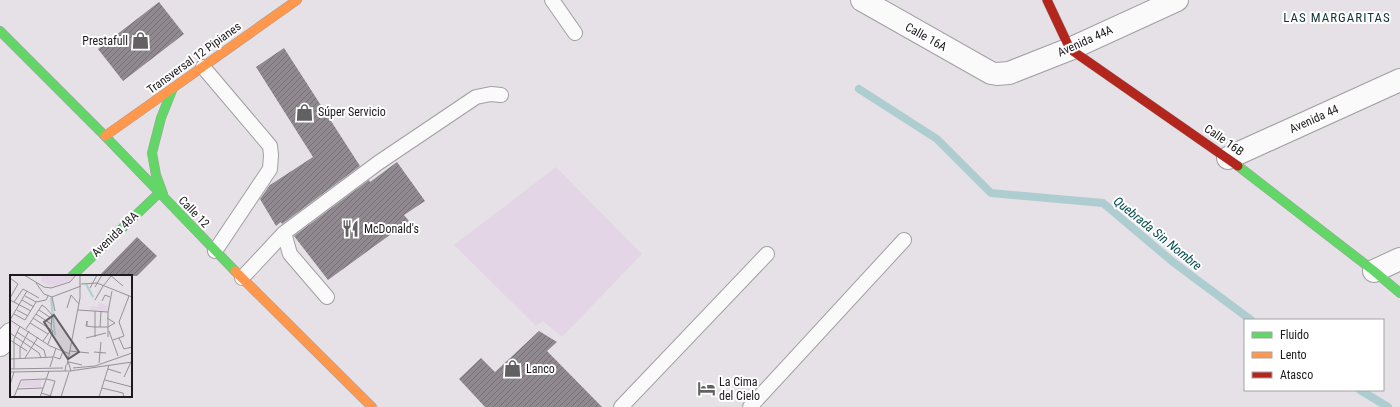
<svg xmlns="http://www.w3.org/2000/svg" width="1400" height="407" viewBox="0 0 1400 407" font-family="'Roboto Condensed',sans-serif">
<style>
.garden{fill:#e3d5e5}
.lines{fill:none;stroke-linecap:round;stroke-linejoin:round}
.stream{stroke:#aecdd0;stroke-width:8}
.building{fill:url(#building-hatch)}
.lane-casing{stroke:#a29fa2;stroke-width:16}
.street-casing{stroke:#a29fa2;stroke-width:24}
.fast-casing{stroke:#a29fa2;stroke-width:10}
.slow-casing{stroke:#a29fa2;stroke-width:10}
.jam-casing{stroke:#a29fa2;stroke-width:10}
.lane{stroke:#fbfafb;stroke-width:14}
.street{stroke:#fbfafb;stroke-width:22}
.fast{stroke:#63d668;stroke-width:9}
.slow{stroke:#ff974d;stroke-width:9}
.jam{stroke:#b3261e;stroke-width:9}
.labels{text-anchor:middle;stroke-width:4;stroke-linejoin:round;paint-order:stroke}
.street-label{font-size:12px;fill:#1d1a1d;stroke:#fff}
.poi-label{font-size:12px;fill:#1d1a1d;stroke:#fff;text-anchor:start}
.neighbourhood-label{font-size:13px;letter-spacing:1px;fill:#113435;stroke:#fff}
.water-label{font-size:13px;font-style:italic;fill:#074e51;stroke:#fff}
.inset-river{fill:none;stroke:#aecdd0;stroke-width:2}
.inset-road{fill:none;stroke:#959196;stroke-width:1}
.view{fill:#636063;fill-opacity:0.15;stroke:#636063;stroke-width:2}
.inset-edge{fill:none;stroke:#1d1a1d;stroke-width:2}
</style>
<defs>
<pattern id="building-hatch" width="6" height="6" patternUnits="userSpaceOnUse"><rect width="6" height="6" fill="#908a90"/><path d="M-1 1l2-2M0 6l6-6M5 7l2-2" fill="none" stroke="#757075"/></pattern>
</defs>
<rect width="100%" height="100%" fill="#e5e1e6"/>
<path class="garden" d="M556,167L642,254L562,337L543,321L536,326L454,245Z"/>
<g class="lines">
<path class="stream" d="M859,89L937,139L991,193L1103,203L1173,262L1251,320
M1360,390L1388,407"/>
</g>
<path class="building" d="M159,2L184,34L123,81L98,49Z
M284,48L360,166L282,224L281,222L276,226L260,199L270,185L313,157L256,67Z
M397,162L425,201L404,215L409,221L328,280L294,236L369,180L370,182Z
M137,237L157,256L137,276H99Z
M539,331L557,342L547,351L602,407H485L459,379L481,358L495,372Z"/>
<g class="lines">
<defs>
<path id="lane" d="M552,0L575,33
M203,67L270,146L271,155L270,169L215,251
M284,233L290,254L327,297
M242,278L284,233L378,163L476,97L491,94L501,95
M621,407L767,254
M750,407L904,240"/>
<path id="street" d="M862,0L991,73L997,74L1009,73L1070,49L1177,0
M1228,158L1400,80
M1374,271L1400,259
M0,345L11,334"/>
<path id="fast" d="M0,31L105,136L235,271
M1238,166L1374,271L1400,293
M163,194L156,175L152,153L161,118L173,88
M72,276L159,193"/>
<path id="slow" d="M105,136L297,0
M235,271L372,407"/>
<path id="jam" d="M1047,0L1070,49L1238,166"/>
</defs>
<use href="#lane" class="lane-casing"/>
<use href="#street" class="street-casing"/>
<use href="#fast" class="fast-casing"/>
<use href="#slow" class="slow-casing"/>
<use href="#jam" class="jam-casing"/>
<use href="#lane" class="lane"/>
<use href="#street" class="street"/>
<use href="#fast" class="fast"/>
<use href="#slow" class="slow"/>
<use href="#jam" class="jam"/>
</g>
<defs>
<symbol id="shop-bare" viewBox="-9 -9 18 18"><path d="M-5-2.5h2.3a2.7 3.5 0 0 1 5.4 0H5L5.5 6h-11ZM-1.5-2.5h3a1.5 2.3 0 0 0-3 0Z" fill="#636063" stroke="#fff" stroke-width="2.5" paint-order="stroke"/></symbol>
<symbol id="restaurant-bare" viewBox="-9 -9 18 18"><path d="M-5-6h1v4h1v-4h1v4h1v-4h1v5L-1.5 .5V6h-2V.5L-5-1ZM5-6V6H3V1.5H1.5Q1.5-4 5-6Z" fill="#636063" stroke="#fff" stroke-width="2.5" paint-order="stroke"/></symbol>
<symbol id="hotel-bare" viewBox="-9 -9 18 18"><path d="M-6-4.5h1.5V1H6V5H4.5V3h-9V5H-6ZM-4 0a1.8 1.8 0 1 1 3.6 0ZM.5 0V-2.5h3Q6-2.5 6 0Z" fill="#636063" stroke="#fff" stroke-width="2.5" paint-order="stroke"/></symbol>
</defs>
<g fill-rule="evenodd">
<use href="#shop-bare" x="128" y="28" width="25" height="25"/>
<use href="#shop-bare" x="292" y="100" width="25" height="25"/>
<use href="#restaurant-bare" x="338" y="216" width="25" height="25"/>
<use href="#shop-bare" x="500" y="356" width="25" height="25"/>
<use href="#hotel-bare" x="694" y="376" width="25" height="25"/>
</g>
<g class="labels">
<g class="street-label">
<text transform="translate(926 37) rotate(29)" y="4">Calle 16A</text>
<text transform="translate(1085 41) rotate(-24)" y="4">Avenida 44A</text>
<text transform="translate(194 58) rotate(-36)" y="4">Transversal 12 Pipianes</text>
<text transform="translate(1314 119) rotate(-24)" y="4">Avenida 44</text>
<text transform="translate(1224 140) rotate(35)" y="4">Calle 16B</text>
<text transform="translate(194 212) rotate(46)" y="4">Calle 12</text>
<text transform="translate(115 234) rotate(-44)" y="4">Avenida 48A</text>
</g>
<g class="poi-label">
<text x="128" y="45" text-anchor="end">Prestafull</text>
<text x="318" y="116">Súper Servicio</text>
<text x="364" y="233">McDonald's</text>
<text x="526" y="373">Lanco</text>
<text x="719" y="386">La Cima<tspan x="719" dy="14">del Cielo</tspan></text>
</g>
<g class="neighbourhood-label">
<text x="1337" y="22">LAS MARGARITAS</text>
</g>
<g class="water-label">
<text transform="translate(1158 233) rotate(39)" y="5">Quebrada Sin Nombre</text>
</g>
</g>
<g transform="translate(10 275)">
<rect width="122" height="122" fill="#e5e1e6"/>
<path d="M35,0H65L60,6L42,11L31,8L32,1ZM88,27L98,31L97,36L80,35L81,31L87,32ZM31,105V112H9L13,106Z" fill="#e3d5e5"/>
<path class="inset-river" d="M76,9L83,22M41,23L45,60"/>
<path class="inset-road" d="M14,0L34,12L41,13L60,7L66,0M100,0L113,11M0,3L8,9L0,23M26,8L34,19L42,22L71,11M71,9L87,8L122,22M85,12L92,0M80,13L87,0M61,20L69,29M15,21L26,27M42,22L45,36M0,25L21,36M12,25L24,32M85,25L93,11L102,0M92,26L95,20L100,22M4,27L13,14L29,23M26,27L36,25L38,21M57,33L61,20M7,35L18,41M29,35L41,43M68,35L98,37M85,36V62M4,39L15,45L26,27M26,39L41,49M23,43L43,56L38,69M0,45L40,71L60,79M0,45L17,16M20,48L38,59M77,51V46L76,51L84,52H98L105,48L97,43M90,52L91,37M16,54L32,30L36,33L42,40L41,55L33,66M99,56L108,81M7,57L34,75L36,83M0,58L29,78L31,83M98,62V37L102,16M76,63L96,58M109,63L114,74L122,72M0,65L17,76M103,65L114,61L109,47L119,21M60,76L79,78M84,77L96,78M44,82L50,84L53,76M10,83V73L19,56M15,83L28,62M0,84L43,82M59,87L72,90M89,88L91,67M56,90L55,96H61L58,86M57,90L70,23V0M40,92L46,73M63,93L85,91L122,78M0,94L53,93M4,94V64L10,51M98,94L111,98M60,96L122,87M0,97L55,96M114,102L121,87M95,105L122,112M0,110L4,97M92,113L113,118L114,122M7,114L33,113M31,118L44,122M4,122L11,105L36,104L45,106L40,122M30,122L39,96M51,122L59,97M89,122L99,90"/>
<path class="view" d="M44,40L69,77L58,84L34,47Z"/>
<rect width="122" height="122" class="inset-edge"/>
</g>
<rect x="1244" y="319" width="140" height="72" fill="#ffffff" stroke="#a5a3a5"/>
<rect x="1252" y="332" width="20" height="6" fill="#63d668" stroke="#a5a3a5"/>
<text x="1280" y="339" font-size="12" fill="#1d1a1d">Fluido</text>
<rect x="1252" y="352" width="20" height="6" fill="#ff974d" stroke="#a5a3a5"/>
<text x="1280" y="359" font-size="12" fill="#1d1a1d">Lento</text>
<rect x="1252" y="372" width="20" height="6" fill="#b3261e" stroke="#a5a3a5"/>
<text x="1280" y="379" font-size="12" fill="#1d1a1d">Atasco</text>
</svg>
